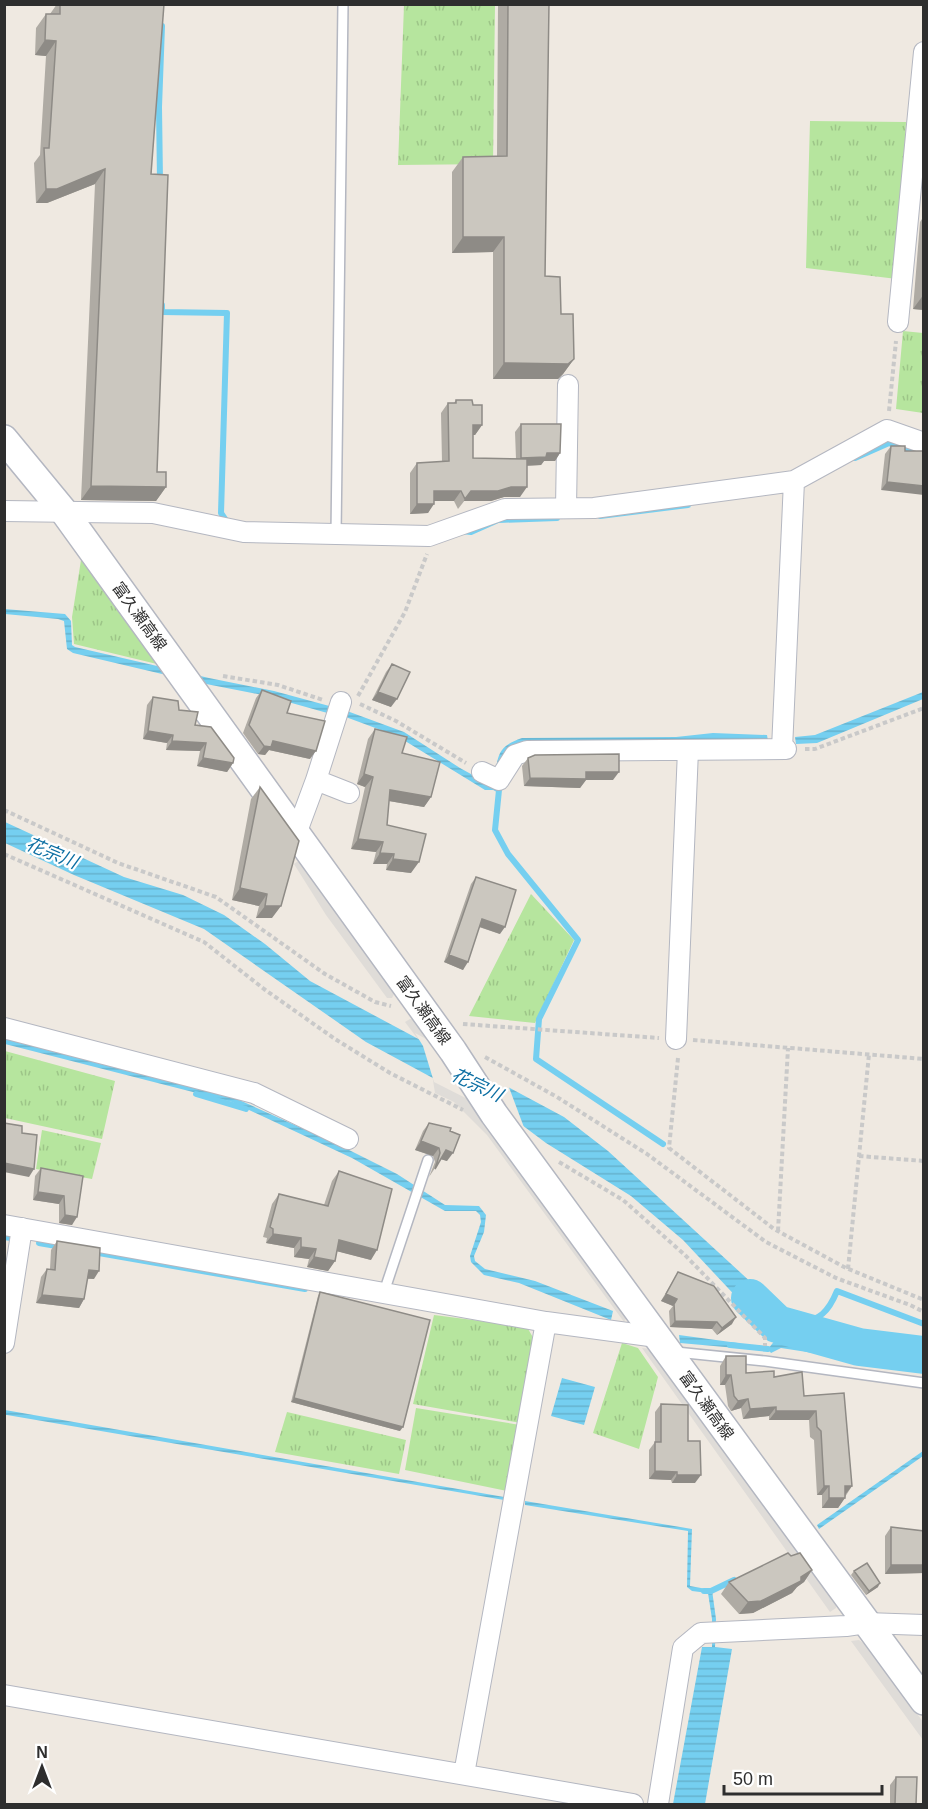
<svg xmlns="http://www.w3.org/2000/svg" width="928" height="1809" viewBox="0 0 928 1809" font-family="Arial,'Noto Sans JP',sans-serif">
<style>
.grass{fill:url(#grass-tufts)}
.plaza{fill:#dfdcd8}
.water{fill:url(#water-rules)}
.pier{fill:#efe9e1}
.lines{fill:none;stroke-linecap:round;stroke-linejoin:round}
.stream{stroke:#75cff0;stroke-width:6}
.river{stroke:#75cff0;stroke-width:38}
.lane-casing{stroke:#b4b7c1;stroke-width:12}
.street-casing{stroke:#b4b7c1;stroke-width:22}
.secondary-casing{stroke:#b4b7c1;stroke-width:30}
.path{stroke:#c9c9c9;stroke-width:4;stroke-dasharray:4.5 3;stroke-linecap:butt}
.lane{stroke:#fff;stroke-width:9}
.street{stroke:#fff;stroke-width:20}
.secondary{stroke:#fff;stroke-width:27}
.wall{fill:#afaba4}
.shaded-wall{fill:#8e8b86}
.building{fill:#cbc7bf;stroke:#8e8b86;stroke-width:1.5}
.labels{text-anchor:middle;stroke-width:4.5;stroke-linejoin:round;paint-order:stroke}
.street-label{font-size:16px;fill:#2e2e2e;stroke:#fff}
.water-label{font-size:18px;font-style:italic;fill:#0d6fa3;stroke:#fff}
</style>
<defs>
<pattern id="grass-tufts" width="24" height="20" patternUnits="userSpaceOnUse" patternTransform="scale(1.5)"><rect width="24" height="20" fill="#b6e59e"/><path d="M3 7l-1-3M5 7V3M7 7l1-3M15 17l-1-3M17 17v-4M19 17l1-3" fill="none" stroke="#9dc588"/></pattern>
<pattern id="water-rules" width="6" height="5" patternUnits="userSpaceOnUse" patternTransform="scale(1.5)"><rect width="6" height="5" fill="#75cff0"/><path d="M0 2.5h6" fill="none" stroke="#66b2ce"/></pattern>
</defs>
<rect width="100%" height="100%" fill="#efe9e1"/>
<path class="grass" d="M404,5H495L493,164L398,165Z
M810,121L906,122L897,279L806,268Z
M903,331L923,333V413L896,409Z
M81,560L161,665L74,644L72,617Z
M531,894L574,940L535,1023L469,1016Z
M5,1051L115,1081L102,1139L5,1118Z
M42,1130L101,1143L92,1179L36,1169Z
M434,1315L527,1327L535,1341L521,1423L413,1404Z
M622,1343L638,1348L658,1377L639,1449L593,1433Z
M416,1408L520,1425L507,1491L405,1470Z
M287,1412L406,1440L399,1474L275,1452Z"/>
<path class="plaza" d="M301,859L393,989L394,994L392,998H387L326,915L294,864Z
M410,1019H414L627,1317L624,1322L487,1135L454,1102L435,1093L432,1074L423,1046L405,1022Z
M642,1348L651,1349L658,1354L836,1605V1608L830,1612Z
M859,1640L869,1647L923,1722V1740L851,1641Z"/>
<path class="water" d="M4,609L65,614L71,621L72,645L75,647L209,678L274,691L333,707L331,714L263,695L196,682L73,653L67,649L64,621L58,619L5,614Z
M923,692V699L817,743L796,744L795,737L815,735Z
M347,711L404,732L460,768L489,784C503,763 489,749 522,738L676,737L713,733L767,735L768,741L709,739L504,760L496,790H485L397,736L343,716Z
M5,822L124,877L183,895L224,915L265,944L310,981L564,1117L608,1151L778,1307L799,1323L773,1336L683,1240L631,1196L546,1143L518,1122L468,1097L366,1042L204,929L74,875L5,843Z
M4,1038L237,1099L335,1143L397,1174L445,1205L479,1206L486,1215L484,1232L474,1256L475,1261L485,1269L535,1281L613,1311L611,1320L519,1283L484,1275L471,1262L470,1256L481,1222L480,1215L476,1211H445L352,1158L232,1102L5,1044Z
M800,1326L923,1342V1370L781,1348L771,1353L768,1349L776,1339Z
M679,1335L738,1343L736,1348L680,1343Z
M562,1378L595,1387L584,1425L551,1416Z
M5,1410L504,1497V1500L7,1415H5Z
M923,1451V1456L819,1529L817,1525Z
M525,1501L692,1529L690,1586L712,1590L716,1619L715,1647L732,1649L705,1804H673L702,1647H712V1619L708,1593L692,1591L687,1587L688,1531L525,1505Z"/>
<path class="pier" d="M415,1033L507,1082L525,1130L517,1124L434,1082L423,1046Z"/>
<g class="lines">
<path class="stream" d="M160,181L159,107L162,26
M162,305V312L227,313L221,513L227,522
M855,458L889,443L924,457
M600,516L688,505
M462,531L471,532L498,520L557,518
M494,787L499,790L495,830L508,854L578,940L539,1019L536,1059L663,1144
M196,1094L246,1109
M4,1237L11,1238
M39,1243L62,1247
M93,1252L305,1289
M792,1328C817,1318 826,1318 837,1291L924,1324
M730,1345L768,1349
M704,1591H711L734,1580"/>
<path class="river" d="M750,1298L777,1324L859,1347L924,1355"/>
<defs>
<path id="lane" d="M336,534L343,4
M384,1292L428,1160
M676,1352L765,1361L924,1383"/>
<path id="street" d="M898,322L924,52
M566,508L568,385
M4,511L153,513L244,532L429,536L505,509L594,508L794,481L887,430L924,443
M782,749L794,481
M482,772L499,780L515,755L527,751L786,749
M316,780L349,793
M296,834L316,780L341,702
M4,1028L254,1093L348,1139
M676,1039L688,750
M4,1225L546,1322L657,1337
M4,1343L22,1228
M4,1695L633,1804
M464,1774L546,1322
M658,1804L683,1648L701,1633L846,1626L866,1623L924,1625"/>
<path id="secondary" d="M4,439L65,513L453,1051L494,1114L924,1701"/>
</defs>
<use href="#lane" class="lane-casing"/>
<use href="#street" class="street-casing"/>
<use href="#secondary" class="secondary-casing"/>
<path class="path" d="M889,411L896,341
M223,676L278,685L323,700
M358,696L405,612L427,554
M360,704L396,721L466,763
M805,749H815L924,708
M4,810L118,863L216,897L325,974L375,1002L391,1006
M4,854L204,942L264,989L335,1039L390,1073L463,1110
M463,1024L659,1038
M693,1040L924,1059
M485,1057L557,1097L647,1154L766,1242L836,1278L910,1305L924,1312
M678,1058L669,1148L774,1229L846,1268L924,1300
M859,1156L924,1161
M559,1162L623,1200L685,1255L765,1338V1346
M778,1231L788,1048
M848,1269L869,1054"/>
<use href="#lane" class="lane"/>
<use href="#street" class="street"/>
<use href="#secondary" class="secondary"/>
</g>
<path class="wall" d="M57,4H164L151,174L157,472L166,487L156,501L81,500L95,184L47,203H36L34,163L40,155L46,56L35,55L36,28L46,14H50Z
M498,4H549L545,276L561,314L574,359L563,374L558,379H493V252L452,253V172L463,157L497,156Z
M924,216V310L913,309L920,222Z
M456,400L473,405L482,425L475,435H473V458L516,459L515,432L521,424L560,453L555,461H544L541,465L527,466L520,497H504L491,501H464L458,509L454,501H434L428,513L410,514V473L417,463L442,462L441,413L448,403H454Z
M891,446L905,451H924L881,490L885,454Z
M392,664L391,707L372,700L386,672Z
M262,690L287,713L310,759L269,750L265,755L258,754L243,733L256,698Z
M153,697L179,710L195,725L233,763L227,772L197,766L200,751L166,750L167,743L143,739L147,705Z
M375,729L402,753L431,797L424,807L389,801L387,825L411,873L386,870L387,864H373L376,852L351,849L365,787L357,784L368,739Z
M528,758L613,780H586L580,788L524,786L522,766Z
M260,787L272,918H256L259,906L232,900L251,799Z
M476,877L500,934L479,927L463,970L444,962L471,884Z
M429,1123L450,1131L447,1161L441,1159L429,1177L435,1162L433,1156L415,1150L423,1131Z
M41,1168L83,1176L72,1225L59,1223V1204L33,1200L35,1176Z
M339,1171L371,1260L337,1251L335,1261L328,1271L307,1267L309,1259L294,1257V1248L266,1243L267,1238L263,1237L272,1204L279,1194L324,1205L332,1181Z
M57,1241L94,1279H87L84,1299L79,1308L36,1303L41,1277L47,1269H50L51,1250Z
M678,1272L732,1324L717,1335L712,1329L670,1327L669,1311L673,1306L661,1301Z
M320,1292L400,1431L291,1402L318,1296Z
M726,1356L746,1373L774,1377L804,1396L844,1393L852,1486L838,1508H822V1495H817L814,1440L810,1437L809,1420H769V1416L743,1419L741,1408L731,1411L728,1406L725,1385H720V1366Z
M661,1404L688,1441L695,1483H672L671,1480L649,1479V1450L655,1442V1412Z
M891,1527L924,1531V1573L885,1574V1536Z
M791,1556L812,1570L804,1582L797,1587L792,1593L753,1613L739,1614L721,1594L729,1582Z
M854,1571L878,1587L866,1595L851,1575Z
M896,1777L916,1804H890V1785Z"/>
<path class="shaded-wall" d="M45,40L56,41L46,56L35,55Z
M105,169L95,184L47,203H36L46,189Z
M463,237H504L493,252L452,253Z
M924,294V310L913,309Z
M574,359L563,374L558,379H493L504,363Z
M473,425H482L475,435H466Z
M547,453H560L555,461H544L541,465L516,466L521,458Z
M887,482L924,486V495L881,490Z
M91,486L166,487L156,501L81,500Z
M511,487H527L520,497H504L491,501H464L458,509L471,491Z
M434,491H461L454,501H427Z
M417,504H434L428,513L410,514Z
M378,692L397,699L391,707L372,700Z
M148,731L173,735L167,743L143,739Z
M172,741L206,743L200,751L166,750Z
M273,741L316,751L310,759L269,750L265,755L258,754L264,746Z
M203,758L233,763L227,772L197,766Z
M586,772H619L613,780H586L580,788L524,786L530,778Z
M364,774L373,777L365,787L357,784Z
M390,790L431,797L424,807L383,800Z
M358,839L383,842L376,852L351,849Z
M380,853L394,854L387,864H373Z
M393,859L419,862L411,873L386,870Z
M240,888L267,894L259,906L232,900Z
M265,906H281L272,918H256Z
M482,919L505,927L500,934L477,926Z
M449,955L468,962L463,970L444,962Z
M421,1141L439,1148L433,1156L415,1150Z
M446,1150L453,1153L447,1161L440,1159Z
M4,1163L34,1169L29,1177L4,1172Z
M38,1192L64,1196L59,1204L33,1200Z
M65,1215L77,1217L72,1225L59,1223Z
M273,1234L301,1238L294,1248L266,1243Z
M339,1240L377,1250L371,1260L332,1250Z
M301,1247L316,1249L309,1259L294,1257Z
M314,1257L335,1261L328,1271L307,1267Z
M89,1270L99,1271L94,1279L83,1278Z
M666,1294L677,1299L673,1306L661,1301Z
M42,1295L84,1299L79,1308L36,1303Z
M736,1317L732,1324L717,1335L722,1328Z
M675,1321L717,1322L712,1329L670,1327Z
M726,1375H731L725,1385H720Z
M294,1398L403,1427L400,1431L291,1402Z
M748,1399L741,1408L731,1411L738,1401Z
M776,1407L769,1416L743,1419L750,1409Z
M776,1411H816L809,1420H769Z
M655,1471L677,1472L671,1480L649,1479Z
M677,1475H701L695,1483H672Z
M824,1486H829L822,1495H817Z
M845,1486H852L845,1495Z
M829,1498H845L838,1508H822Z
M891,1565H924V1573L885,1574Z
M812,1570L804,1582L797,1587L792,1593L753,1613L739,1614L748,1602L801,1577Z
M880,1583L878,1587L866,1595L869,1591Z"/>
<path class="building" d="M60,4H164L151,174L168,175L157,472H166V487L91,486L105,169L57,189H46L44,148H49L56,41L45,40L46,14H60Z
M508,4H549L545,276L560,277L561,314H573L574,359L568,364L504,363V237H463V157L507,156Z
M456,400H472L473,405H482V425H473V458L527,459V487H511L498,491H471L465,499L461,491H434V504H417V463L449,461L448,403H456Z
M521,424H561L560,453H547L546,457L521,458Z
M891,446H905V451H924V486L887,482Z
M392,664L410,672L397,699L378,692Z
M262,690L291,701L287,713L325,721L316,751L273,741L271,747L264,746L249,725Z
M153,697L178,701L179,710L198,712L195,725L211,727L234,758L233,763L203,758L206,743L172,741L173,735L148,731Z
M375,729L407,737L402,753L440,762L431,797L390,790L387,825L426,834L419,862L393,859L394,854L380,853L383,842L358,839L373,777L364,774Z
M619,754V772H586V779L530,778L528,758L535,755Z
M260,787L299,841L281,906H265L267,894L240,888Z
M476,877L516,890L505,927L482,919L468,962L449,955Z
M4,1123L22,1126V1133L37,1135L34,1169L4,1163Z
M429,1123L451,1128L450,1131L460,1135L453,1153L446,1150L435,1169L440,1153L439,1148L421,1141Z
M41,1168L83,1176L77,1217L65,1215L64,1196L38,1192Z
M339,1171L392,1189L377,1250L339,1240L335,1261L314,1257L316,1249L301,1247V1238L273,1234V1229L270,1227L279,1194L328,1206Z
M57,1241L100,1248L99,1271L89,1270L84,1299L42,1295L47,1269L55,1270Z
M678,1272L714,1286L736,1317L722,1328L717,1322L675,1321L674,1304L677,1299L666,1294Z
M320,1292L430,1320L403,1427L294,1398Z
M726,1356H746V1373L774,1371V1377L802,1372L804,1396L844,1393L852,1486H845V1498H829V1486H824L821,1431L817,1427L816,1411H776V1407L750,1409L748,1399L738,1401L734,1396L731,1375H726Z
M661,1404L688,1405V1441H700L701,1475H677V1472L655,1471V1442H661Z
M891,1527L924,1531V1565H891Z
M788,1553L791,1556L800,1553L812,1570L801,1577V1581L761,1601L748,1602L729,1582Z
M867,1563L880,1583L869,1591L854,1571Z
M896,1777H917L916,1804H895Z"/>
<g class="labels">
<g class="street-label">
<text transform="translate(140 616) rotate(54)" y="6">富久瀬高線</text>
<text transform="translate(424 1010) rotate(54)" y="6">富久瀬高線</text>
<text transform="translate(707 1405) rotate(54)" y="6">富久瀬高線</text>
</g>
<g class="water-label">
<text transform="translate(52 853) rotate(22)" y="6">花宗川</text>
<text transform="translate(477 1085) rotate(25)" y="6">花宗川</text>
</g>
</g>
<rect width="928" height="1809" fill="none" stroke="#2e2e2e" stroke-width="12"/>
<g transform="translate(42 1767)" stroke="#ffffff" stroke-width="4.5" paint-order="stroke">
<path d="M0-4.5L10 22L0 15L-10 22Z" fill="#2e2e2e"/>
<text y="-9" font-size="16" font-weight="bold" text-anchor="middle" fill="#2e2e2e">N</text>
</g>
<path d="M724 1785v9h158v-9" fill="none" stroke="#2e2e2e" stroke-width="3"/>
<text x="733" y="1785" font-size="18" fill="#2e2e2e" stroke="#ffffff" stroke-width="4.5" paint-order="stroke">50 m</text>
</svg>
